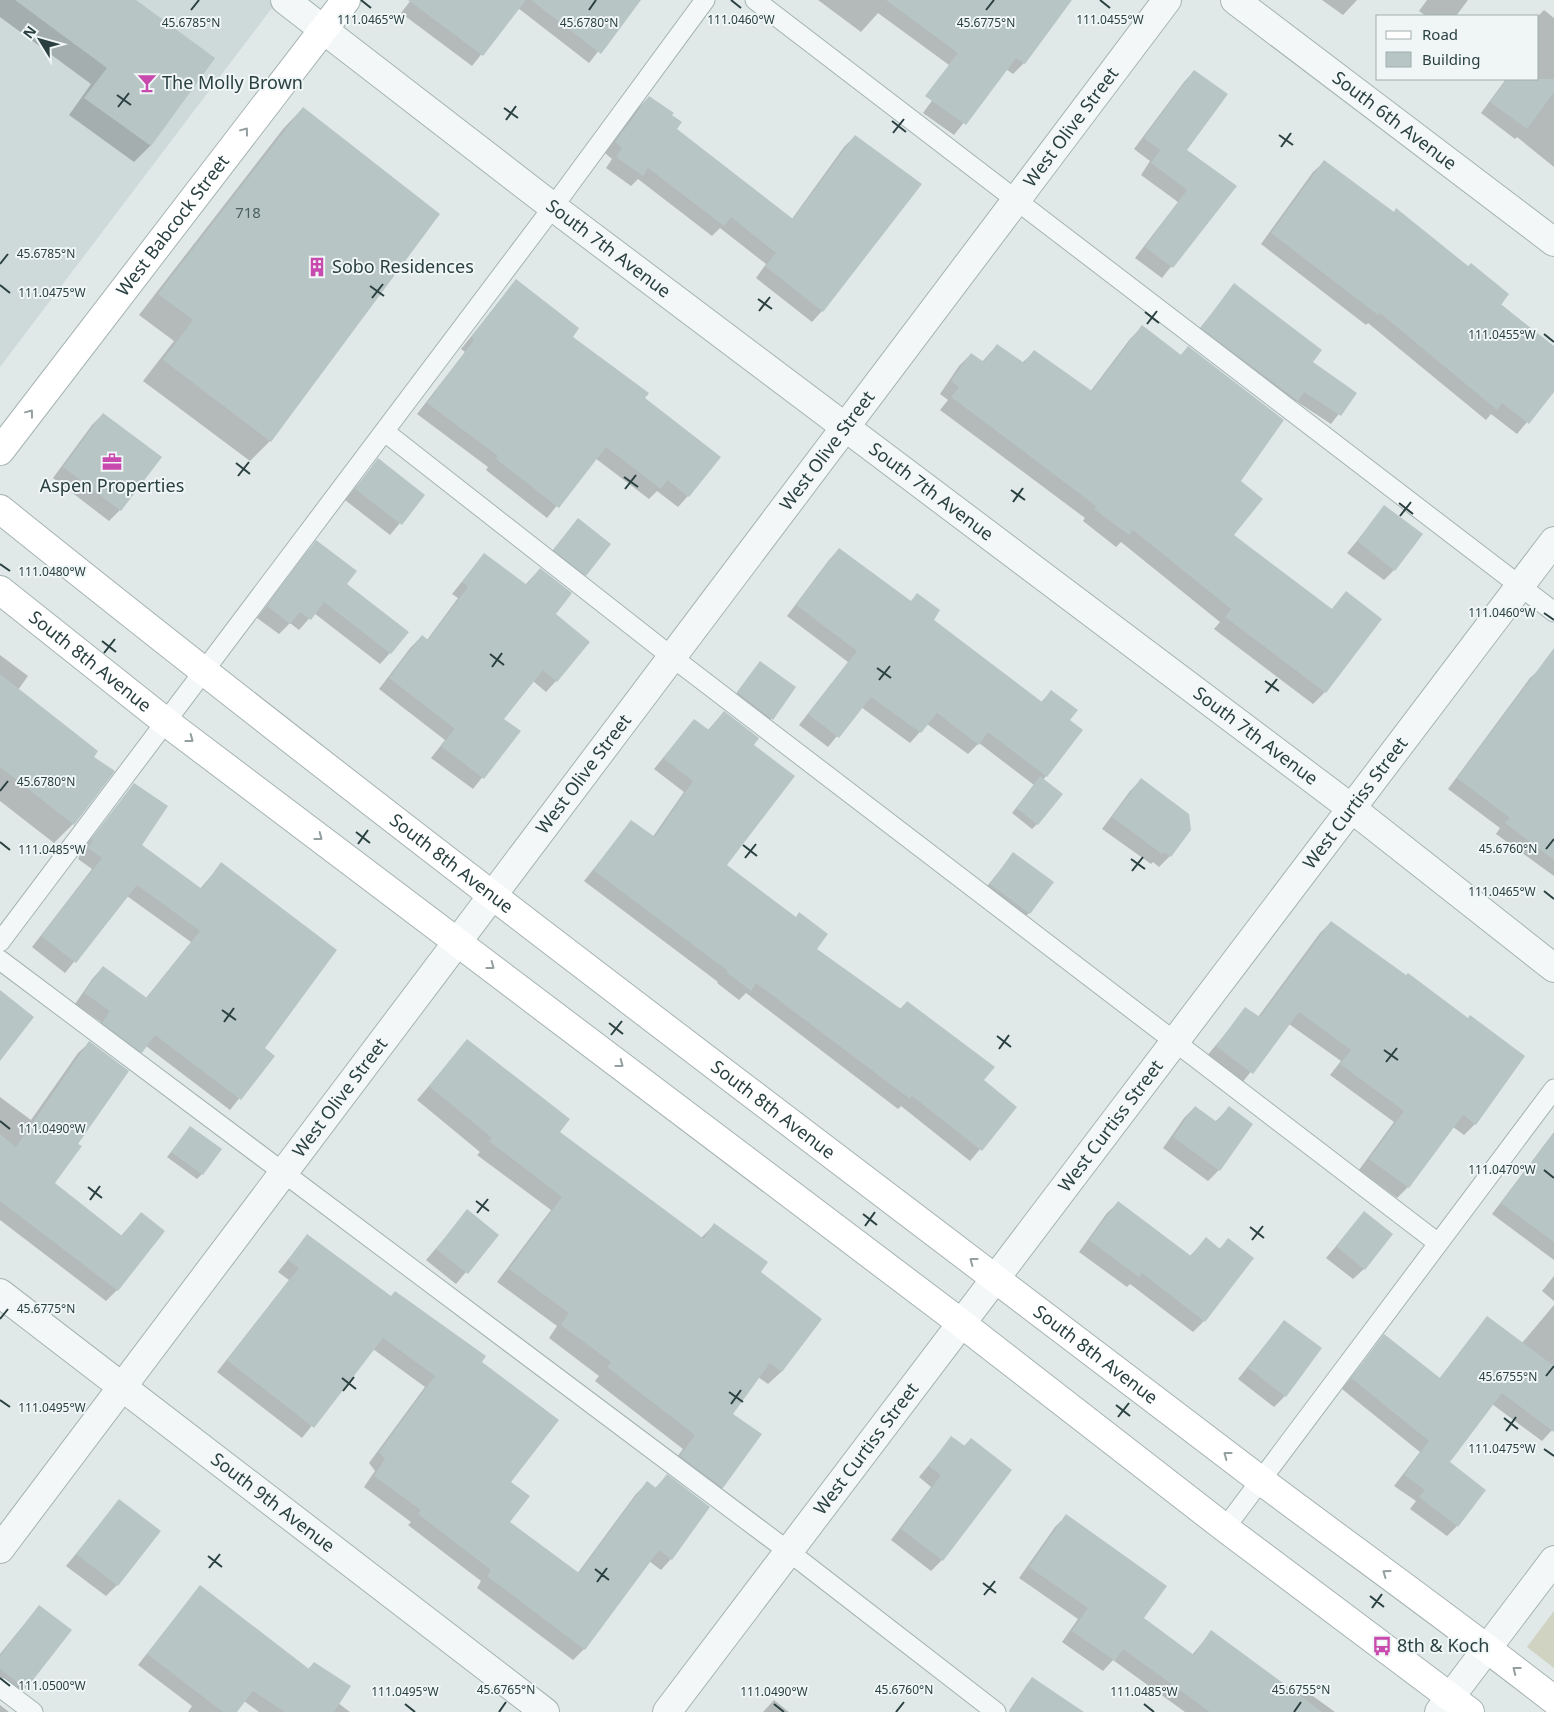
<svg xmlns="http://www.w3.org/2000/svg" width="1554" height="1712" viewBox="0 0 1554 1712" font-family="'Noto Sans',sans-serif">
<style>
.built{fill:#cedada}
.green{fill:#d0d2c2}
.shadow{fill:#0003}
.building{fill:#b8c5c5}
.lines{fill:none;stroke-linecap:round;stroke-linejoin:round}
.lane-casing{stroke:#a5b3b2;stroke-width:21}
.street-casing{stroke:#a5b3b2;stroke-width:30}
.secondary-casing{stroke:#a5b3b2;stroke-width:30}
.lane{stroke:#f3f7f7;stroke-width:19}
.street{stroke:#f3f7f7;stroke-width:28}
.secondary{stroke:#fff;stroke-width:28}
.oneway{stroke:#949fa0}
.ticks{fill:none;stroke:#293f40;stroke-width:2}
.labels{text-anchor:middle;stroke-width:4;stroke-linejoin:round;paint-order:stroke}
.number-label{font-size:15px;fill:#4d6061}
.poi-label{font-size:18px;fill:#293f40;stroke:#f0f6f6;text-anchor:start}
.street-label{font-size:18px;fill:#293f40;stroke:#f0f6f6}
.ticks-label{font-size:12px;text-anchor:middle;fill:#293f40;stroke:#f0f6f6;stroke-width:4;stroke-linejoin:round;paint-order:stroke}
</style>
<rect width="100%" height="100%" fill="#e0e9e8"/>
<path class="built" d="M0,0H278L0,367Z"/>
<path class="green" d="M1554,1611V1668L1527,1647Z"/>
<path class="shadow" d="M0,0H134L214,59L150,146L134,162L69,115L91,84L0,17Z
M411,0H639L589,63L518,8L472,66L401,13Z
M818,0H972L959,54L949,65L878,13L861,32Z
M1005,0H1071L1024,63L1013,74L1006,69L954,135L923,113Z
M1322,0H1357L1343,15Z
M1427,0H1468L1456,16H1426L1419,11Z
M1544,10L1554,18V167L1517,137L1515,139L1481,113L1506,79H1538V16Z
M1194,71L1185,150L1235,186L1162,278L1135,258L1178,202L1141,175L1150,161L1134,149L1184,82Z
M649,97L670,115L675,129L792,219L844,147L855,136L822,311L812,322L756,278L766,264L720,228L712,236L638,179L631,186L606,168L612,159L605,153L638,108Z
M303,108L270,441L250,461L143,381L174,341L139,315L283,129Z
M1324,162L1554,347V390L1517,434L1491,414L1486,420L1368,323L1366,325L1261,244L1313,172Z
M516,281L571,337L643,399L688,496L678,507L657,491L649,499L595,458L547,518L486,470L488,467L417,414L465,352L461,349Z
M1234,285L1311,362L1355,393L1331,424L1296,401L1288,409L1193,337Z
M1142,327L1180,356L1188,347L1239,481L1232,535L1331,610L1346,593L1381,620L1325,692L1313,704L1214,629L1220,622L1121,542L1116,547L1083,521L1085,518L940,410L948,400L940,394L959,366L971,354L982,362L997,345L1022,363L1034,352L1090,392L1130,339Z
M103,414L120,510L109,521L53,478L92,425Z
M378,460L423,495L390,535L345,500Z
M1385,507L1394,570L1384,580L1347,553Z
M578,519L585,575L580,580L549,555Z
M316,542L390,653L380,664L314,613L299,630L290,623L279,634L257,618L306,553Z
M839,549L1041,702L1051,692L1068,721L1081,730L1043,780L1037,824L1032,829L1012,813L1034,785L979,743L968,754L927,724L910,743L861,707L828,747L799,725L848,662L787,616L829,560Z
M484,554L525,585L540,569L554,614L556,681L546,692L533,681L503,719L519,731L473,789L431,758L445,740L379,689L411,647L422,636L427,640L458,598L452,594Z
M0,655L28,676L18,690L92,757L73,824L54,843L0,801Z
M760,662L794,688L767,724L733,698Z
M1541,668L1554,677V876L1496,834L1500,828L1448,789L1530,678Z
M724,712L753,745L725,866L815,949L900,1009L907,1002L982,1081L1016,1107L970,1161L901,1106L898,1109L746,993L739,1000L717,983L718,982L584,881L631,822L652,838L684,792L654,769L694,720L708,730Z
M1141,780L1170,856L1159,867L1153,862L1151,864L1102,829L1130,791Z
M134,785L140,846L200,889L221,864L263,1049L273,1056L230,1110L146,1046L131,1062L93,1034L101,1022L75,1004L93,978L103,967L146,998L191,942L127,896L65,973L32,947L92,869L78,859L82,850Z
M1013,854L1029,913L1018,924L980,895Z
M1331,922L1475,1124L1464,1135L1453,1127L1408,1187L1397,1198L1359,1170L1394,1122L1330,1075L1341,1061L1289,1024L1241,1084L1206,1057L1246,1009L1258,1017L1320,933Z
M467,1041L558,1132L701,1238L714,1225L759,1272L821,1320L781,1372L768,1384L758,1377L731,1414L760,1435L722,1488L710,1500L668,1469L683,1449L595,1381L599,1376L549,1338L557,1326L497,1282L551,1210L477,1155L480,1152L417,1100Z
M89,1043L76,1144L53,1184L121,1236L141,1213L117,1290L106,1301L0,1220V1097L31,1120L78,1053Z
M1195,1107L1215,1122L1229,1108L1219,1170L1208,1181L1163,1148L1184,1118Z
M190,1128L202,1174L197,1179L167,1157Z
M1554,1132V1260L1492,1214Z
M1118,1203L1190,1256L1206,1239L1219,1249L1229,1240L1204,1321L1193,1332L1130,1284L1127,1287L1079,1252L1107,1213Z
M468,1211L497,1235L456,1284L426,1260Z
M1365,1212L1364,1269L1353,1279L1326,1258Z
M307,1236L480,1362L509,1482V1522L577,1574L636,1494L647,1483L654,1489L667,1476L671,1559L661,1570L649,1561L584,1649L573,1660L477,1588L481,1581L408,1525L411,1522L364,1487L375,1471L369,1463L425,1387L373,1349L302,1438L217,1372L289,1280L278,1272Z
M1554,1276V1301L1542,1291Z
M1554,1305V1428L1542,1441L1492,1404L1448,1463L1457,1526L1447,1536L1410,1509L1416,1501L1394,1486L1420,1452L1342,1389L1384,1336L1439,1379L1487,1317L1522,1343Z
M1284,1321L1285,1396L1274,1407L1238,1379Z
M951,1438L963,1447L971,1439L942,1560L931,1571L891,1540L931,1487L919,1477Z
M119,1501L117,1585L106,1596L66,1566Z
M1066,1516L1143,1618L1192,1655L1211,1632L1293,1692L1299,1686L1335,1712H1185L1113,1660L1103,1671L1062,1642L1078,1619L1019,1578L1055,1527Z
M200,1586L308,1669L314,1663L338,1703L350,1712H259L244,1701L236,1712H188L192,1706L138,1665Z
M39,1606L70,1630L14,1699L0,1688V1654Z
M1032,1679L1052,1712L1009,1711L1027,1684Z
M774,1700L789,1712H763Z
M0,1705L9,1712H0Z"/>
<path class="building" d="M15,0H136L215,58L151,146L84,98L107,68Z
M408,0H526L483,56Z
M531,0H641L601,54Z
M886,0H1072L1025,64L1016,58L966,125L925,96L958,53Z
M1194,70L1228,94L1187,150L1237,186L1173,268L1145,247L1187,190L1151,163L1160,150L1144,138Z
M1507,79H1554V92L1527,129L1490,102Z
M649,96L674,113L672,115L682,122L677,129L793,219L855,135L922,184L823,312L765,266L776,253L731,217L724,226L648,168L643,176L616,157L622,148L615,142Z
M303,107L440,214L271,442L163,360L193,320L158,294Z
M1324,160L1394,212L1396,208L1468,266L1471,263L1509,294L1501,305L1554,346V392L1529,424L1502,403L1497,410L1380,313L1378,315L1271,233Z
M516,279L579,328L573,337L649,393L645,398L721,457L689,497L667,480L661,489L606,447L559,508L496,459L498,456L427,403L474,340L471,337Z
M1234,283L1322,350L1313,362L1357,393L1341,416L1304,392L1298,401L1201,328Z
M1142,325L1181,355L1188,346L1284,420L1241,481L1263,499L1234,535L1332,609L1346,591L1382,619L1326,693L1225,617L1231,609L1133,530L1129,535L1094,509L1096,506L951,397L959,387L951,381L971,353L984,362L997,344L1024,363L1034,350L1092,391Z
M103,413L162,457L121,511L63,467Z
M378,458L425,495L402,525L355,489Z
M1384,505L1423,534L1395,571L1357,541Z
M578,518L611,544L586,576L553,550Z
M316,540L357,571L347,584L409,632L391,654L324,602L311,620L300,612L290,624L267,606Z
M839,548L911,601L917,593L940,610L934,620L1042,702L1051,690L1078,710L1070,720L1083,730L1047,777L988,732L979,745L937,713L921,733L871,697L839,738L808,714L857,651L796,605Z
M484,553L527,585L540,568L572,593L556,614L590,642L557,682L543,670L504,719L521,731L484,779L441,746L455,729L389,678L422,635L428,640L468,587L462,582Z
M1554,648V860L1505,823L1510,818L1457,778Z
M760,661L796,687L773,720L737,692Z
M0,674L98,751L94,757L115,771L74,825L0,767Z
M724,711L759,738L754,745L795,776L727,865L796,917L799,912L828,934L817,949L901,1009L907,1001L995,1067L984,1080L1017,1107L982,1151L912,1096L910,1099L756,983L751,991L726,972L728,971L593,870L631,820L655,837L693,781L663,758L694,719L709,730Z
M1040,776L1063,794L1038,825L1016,808Z
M1141,778L1189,814L1191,830L1171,857L1164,852L1162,854L1112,817Z
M134,783L168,806L142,845L202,889L221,862L337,950L265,1048L275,1056L241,1100L155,1035L142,1053L102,1023L110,1011L84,993L103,966L147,998L200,931L137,885L76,963L41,936L102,858L88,848L93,840L92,838Z
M1013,852L1054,882L1030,914L990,884Z
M1331,921L1406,975L1408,973L1468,1018L1470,1015L1525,1056L1476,1125L1463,1115L1409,1188L1369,1159L1404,1111L1340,1064L1351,1050L1299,1012L1253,1074L1216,1046L1245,1007L1260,1017Z
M0,990L34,1017L0,1061Z
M467,1039L570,1119L560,1132L704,1239L714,1223L768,1262L761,1272L822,1319L782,1372L770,1363L733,1414L762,1434L723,1488L680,1456L695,1435L607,1367L611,1362L561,1325L569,1313L509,1269L562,1197L489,1141L492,1138L429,1086Z
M89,1041L129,1071L78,1144L82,1146L55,1183L122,1236L141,1212L165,1231L118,1291L0,1201V1134L16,1147Z
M1195,1106L1217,1122L1229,1106L1253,1124L1220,1171L1173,1137Z
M190,1126L222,1149L203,1175L171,1152Z
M1554,1133V1242L1501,1203Z
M1118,1201L1191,1256L1206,1237L1220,1249L1228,1238L1254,1258L1205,1322L1142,1273L1139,1277L1089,1240Z
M467,1209L499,1235L468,1274L436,1249Z
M1364,1211L1393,1234L1365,1270L1336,1246Z
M307,1234L391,1296L395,1291L486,1356L482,1362L559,1420L511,1482L530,1496L510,1522L579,1573L647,1481L656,1488L667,1474L710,1507L672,1560L659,1550L585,1650L487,1576L491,1570L418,1514L421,1510L374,1476L385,1459L379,1452L435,1376L383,1338L314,1428L227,1360L299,1268L288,1260Z
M1487,1316L1554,1366V1432L1502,1393L1450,1462L1486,1490L1458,1527L1419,1497L1425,1490L1404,1475L1429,1441L1351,1378L1384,1334L1440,1378Z
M1284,1320L1322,1348L1286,1397L1248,1368Z
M951,1436L965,1446L971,1438L1012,1470L943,1561L901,1529L941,1475L929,1466Z
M119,1499L161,1531L118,1586L76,1554Z
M1066,1514L1167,1586L1144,1618L1194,1655L1211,1630L1322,1712H1210L1123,1649L1115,1661L1072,1631L1088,1608L1029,1567Z
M200,1585L309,1669L314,1662L351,1686L334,1712H285L253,1691L237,1712H223L147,1654Z
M39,1605L72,1630L26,1689L0,1669V1656Z
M1032,1677L1084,1712H1009Z"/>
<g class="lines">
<defs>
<path id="lane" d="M755,0L1554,612
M385,432L672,657L1438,1243
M0,942L553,207L705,0
M0,960L788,1551L996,1712
M1225,1528L1554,1089
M0,1687L33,1712"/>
<g id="street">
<path id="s1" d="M285,0L553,207L1351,808L1554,968"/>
<path id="s2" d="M1235,0L1554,242"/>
<path id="s3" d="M0,1293L545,1712"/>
<path id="s4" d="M0,1549L1167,0"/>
<path id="s5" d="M667,1712L1554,541"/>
<path d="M1439,1712L1554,1560"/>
</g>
<g id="secondary">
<path id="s6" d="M0,451L346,0"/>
<path id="s7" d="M0,509C409,838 830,1152 1247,1470C1349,1547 1453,1621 1554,1700"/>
<path id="s8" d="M0,590L166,722L961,1323L1225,1528L1470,1712"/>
</g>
</defs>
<use href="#lane" class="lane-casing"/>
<use href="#street" class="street-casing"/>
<use href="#secondary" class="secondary-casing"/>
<use href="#lane" class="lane"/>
<use href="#street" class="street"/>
<use href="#secondary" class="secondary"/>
</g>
<defs><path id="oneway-chevron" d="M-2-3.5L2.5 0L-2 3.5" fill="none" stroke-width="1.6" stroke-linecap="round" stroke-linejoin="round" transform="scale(1.25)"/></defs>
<g class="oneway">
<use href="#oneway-chevron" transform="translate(245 131) rotate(-53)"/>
<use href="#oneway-chevron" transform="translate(30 413) rotate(-53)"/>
<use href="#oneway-chevron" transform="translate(190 739) rotate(37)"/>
<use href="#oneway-chevron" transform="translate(319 837) rotate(37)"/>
<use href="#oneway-chevron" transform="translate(491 966) rotate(37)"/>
<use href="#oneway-chevron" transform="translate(620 1064) rotate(37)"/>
<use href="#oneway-chevron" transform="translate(973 1261) rotate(-143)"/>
<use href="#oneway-chevron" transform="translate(1227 1455) rotate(-143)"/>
<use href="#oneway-chevron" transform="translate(1386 1573) rotate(-144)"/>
<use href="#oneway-chevron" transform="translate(1516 1670) rotate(-142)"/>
</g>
<path class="ticks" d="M361,0L371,8M731,0L741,8M1100,0L1110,8M191,10L199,0M589,10L596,0M986,10L994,0M117,95L131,105M118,107L129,93M504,108L518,118M506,120L516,106M892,121L906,132M893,133L904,119M1279,135L1293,145M1281,147L1291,133M0,264L8,254M0,285L10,293M370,286L384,296M372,298L383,284M758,299L772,309M759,311L770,297M1145,312L1159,323M1147,324L1157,311M1544,334L1554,342M236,463L250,474M238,476L249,462M624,477L638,487M625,489L636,475M1011,490L1025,500M1013,502L1023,488M1399,503L1413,514M1400,516L1411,502M0,564L10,571M1544,613L1554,620M102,641L116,652M104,653L115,639M490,654L504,665M492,667L502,653M877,668L891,678M879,680L890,666M1265,681L1279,691M1266,693L1277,679M0,791L8,781M356,832L370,843M0,842L10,850M358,844L368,830M743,845L757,856M1546,849L1554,839M745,858L756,844M1131,859L1145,869M1132,871L1143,857M1544,891L1554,899M222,1010L236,1020M224,1022L234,1008M609,1023L623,1034M611,1035L622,1021M997,1036L1011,1047M999,1049L1009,1035M1384,1050L1398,1060M1386,1062L1397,1048M0,1121L10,1129M1544,1170L1554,1178M88,1187L102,1198M90,1200L100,1186M476,1201L489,1211M477,1213L488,1199M863,1214L877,1225M865,1226L875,1212M1250,1227L1264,1238M1252,1240L1263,1226M0,1319L8,1309M1546,1376L1554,1366M342,1378L356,1389M343,1391L354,1377M729,1392L743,1402M0,1400L10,1407M731,1404L741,1390M1116,1405L1130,1416M1118,1417L1129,1403M1504,1418L1518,1429M1506,1431L1516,1417M1544,1449L1554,1456M208,1556L222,1567M209,1568L220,1554M595,1569L609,1580M597,1582L607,1568M983,1583L996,1593M984,1595L995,1581M1370,1596L1384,1607M1372,1608L1382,1594M0,1678L10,1686M405,1704L415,1712M774,1704L784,1712M1144,1704L1154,1712M499,1712L506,1702M896,1712L904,1702M1294,1712L1301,1702"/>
<defs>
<symbol id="bar-bare" viewBox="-9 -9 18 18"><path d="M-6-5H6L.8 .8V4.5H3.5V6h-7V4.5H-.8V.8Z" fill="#c94aae" stroke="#f0f6f6" stroke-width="2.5" paint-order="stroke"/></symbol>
<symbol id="building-bare" viewBox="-9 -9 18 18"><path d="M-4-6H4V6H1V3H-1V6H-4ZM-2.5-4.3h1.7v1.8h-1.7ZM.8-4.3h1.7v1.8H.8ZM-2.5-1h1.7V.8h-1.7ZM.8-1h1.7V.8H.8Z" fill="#c94aae" stroke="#f0f6f6" stroke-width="2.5" paint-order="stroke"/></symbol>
<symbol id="office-bare" viewBox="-9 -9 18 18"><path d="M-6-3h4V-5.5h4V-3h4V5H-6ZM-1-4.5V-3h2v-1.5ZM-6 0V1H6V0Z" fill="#c94aae" stroke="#f0f6f6" stroke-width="2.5" paint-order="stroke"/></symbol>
<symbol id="bus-bare" viewBox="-9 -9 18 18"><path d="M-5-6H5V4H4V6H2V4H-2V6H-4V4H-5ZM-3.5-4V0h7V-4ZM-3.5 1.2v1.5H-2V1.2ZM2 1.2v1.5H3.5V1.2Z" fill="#c94aae" stroke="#f0f6f6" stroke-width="2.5" paint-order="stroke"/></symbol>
</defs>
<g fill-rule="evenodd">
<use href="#bar-bare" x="133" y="69" width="28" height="28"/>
<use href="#building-bare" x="303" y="253" width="28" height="28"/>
<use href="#office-bare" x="98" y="448" width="28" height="28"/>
<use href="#bus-bare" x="1368" y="1632" width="28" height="28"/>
</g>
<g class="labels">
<g class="number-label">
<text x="248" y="218">718</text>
</g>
<g class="poi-label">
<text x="162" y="89">The Molly Brown</text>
<text x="332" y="273">Sobo Residences</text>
<text x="112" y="492" text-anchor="middle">Aspen Properties</text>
<text x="1397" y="1652">8th &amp; Koch</text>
</g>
<g class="street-label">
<text dy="6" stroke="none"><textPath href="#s2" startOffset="200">South 6th Avenue</textPath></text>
<text dy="6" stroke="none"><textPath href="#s4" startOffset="1780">West Olive Street</textPath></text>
<text dy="6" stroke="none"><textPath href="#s6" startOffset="284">West Babcock Street</textPath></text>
<text dy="6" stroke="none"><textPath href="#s1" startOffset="408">South 7th Avenue</textPath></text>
<text dy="6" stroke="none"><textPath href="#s4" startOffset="1375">West Olive Street</textPath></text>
<text dy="6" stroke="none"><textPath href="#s1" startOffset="812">South 7th Avenue</textPath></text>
<text dy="6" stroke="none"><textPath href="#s8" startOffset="115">South 8th Avenue</textPath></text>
<text dy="6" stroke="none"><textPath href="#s1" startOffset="1218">South 7th Avenue</textPath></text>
<text dy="6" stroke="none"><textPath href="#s4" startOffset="970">West Olive Street</textPath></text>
<text dy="6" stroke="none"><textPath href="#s5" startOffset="1140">West Curtiss Street</textPath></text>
<text dy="6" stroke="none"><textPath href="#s7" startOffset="574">South 8th Avenue</textPath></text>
<text dy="6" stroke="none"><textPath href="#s4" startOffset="565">West Olive Street</textPath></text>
<text dy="6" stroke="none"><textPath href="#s7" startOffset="979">South 8th Avenue</textPath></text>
<text dy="6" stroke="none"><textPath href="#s5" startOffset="735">West Curtiss Street</textPath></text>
<text dy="6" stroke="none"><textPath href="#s7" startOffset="1384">South 8th Avenue</textPath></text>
<text dy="6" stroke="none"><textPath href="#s5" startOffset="330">West Curtiss Street</textPath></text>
<text dy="6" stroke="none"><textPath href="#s3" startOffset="344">South 9th Avenue</textPath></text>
</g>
</g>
<g class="ticks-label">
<text x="371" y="24">111.0465°W</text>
<text x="741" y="24">111.0460°W</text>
<text x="1110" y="24">111.0455°W</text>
<text x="191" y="27">45.6785°N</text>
<text x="589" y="27">45.6780°N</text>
<text x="986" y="27">45.6775°N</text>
<text x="46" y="258">45.6785°N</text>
<text x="52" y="297">111.0475°W</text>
<text x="1502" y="339">111.0455°W</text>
<text x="52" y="576">111.0480°W</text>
<text x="1502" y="617">111.0460°W</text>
<text x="46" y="786">45.6780°N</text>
<text x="1508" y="853">45.6760°N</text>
<text x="52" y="854">111.0485°W</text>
<text x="1502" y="896">111.0465°W</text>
<text x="52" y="1133">111.0490°W</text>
<text x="1502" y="1174">111.0470°W</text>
<text x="46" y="1313">45.6775°N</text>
<text x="1508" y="1381">45.6755°N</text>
<text x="52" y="1412">111.0495°W</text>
<text x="1502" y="1453">111.0475°W</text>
<text x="52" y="1690">111.0500°W</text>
<text x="506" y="1694">45.6765°N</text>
<text x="904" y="1694">45.6760°N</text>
<text x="1301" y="1694">45.6755°N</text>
<text x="405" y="1696">111.0495°W</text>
<text x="774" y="1696">111.0490°W</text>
<text x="1144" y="1696">111.0485°W</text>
</g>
<rect x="1376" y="15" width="162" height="65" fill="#f0f6f6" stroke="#a0adad"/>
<rect x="1386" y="31" width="25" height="8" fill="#ffffff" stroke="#a0adad"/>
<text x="1422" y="40" font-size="15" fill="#293f40">Road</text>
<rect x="1386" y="52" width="25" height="15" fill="#b8c5c5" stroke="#a0adad"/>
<text x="1422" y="65" font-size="15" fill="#293f40">Building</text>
<g transform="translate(40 40) rotate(307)" stroke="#f0f6f6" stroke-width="4" paint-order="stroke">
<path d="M0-4L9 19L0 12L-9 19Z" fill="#293f40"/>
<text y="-8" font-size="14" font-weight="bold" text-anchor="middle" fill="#293f40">N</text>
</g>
</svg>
